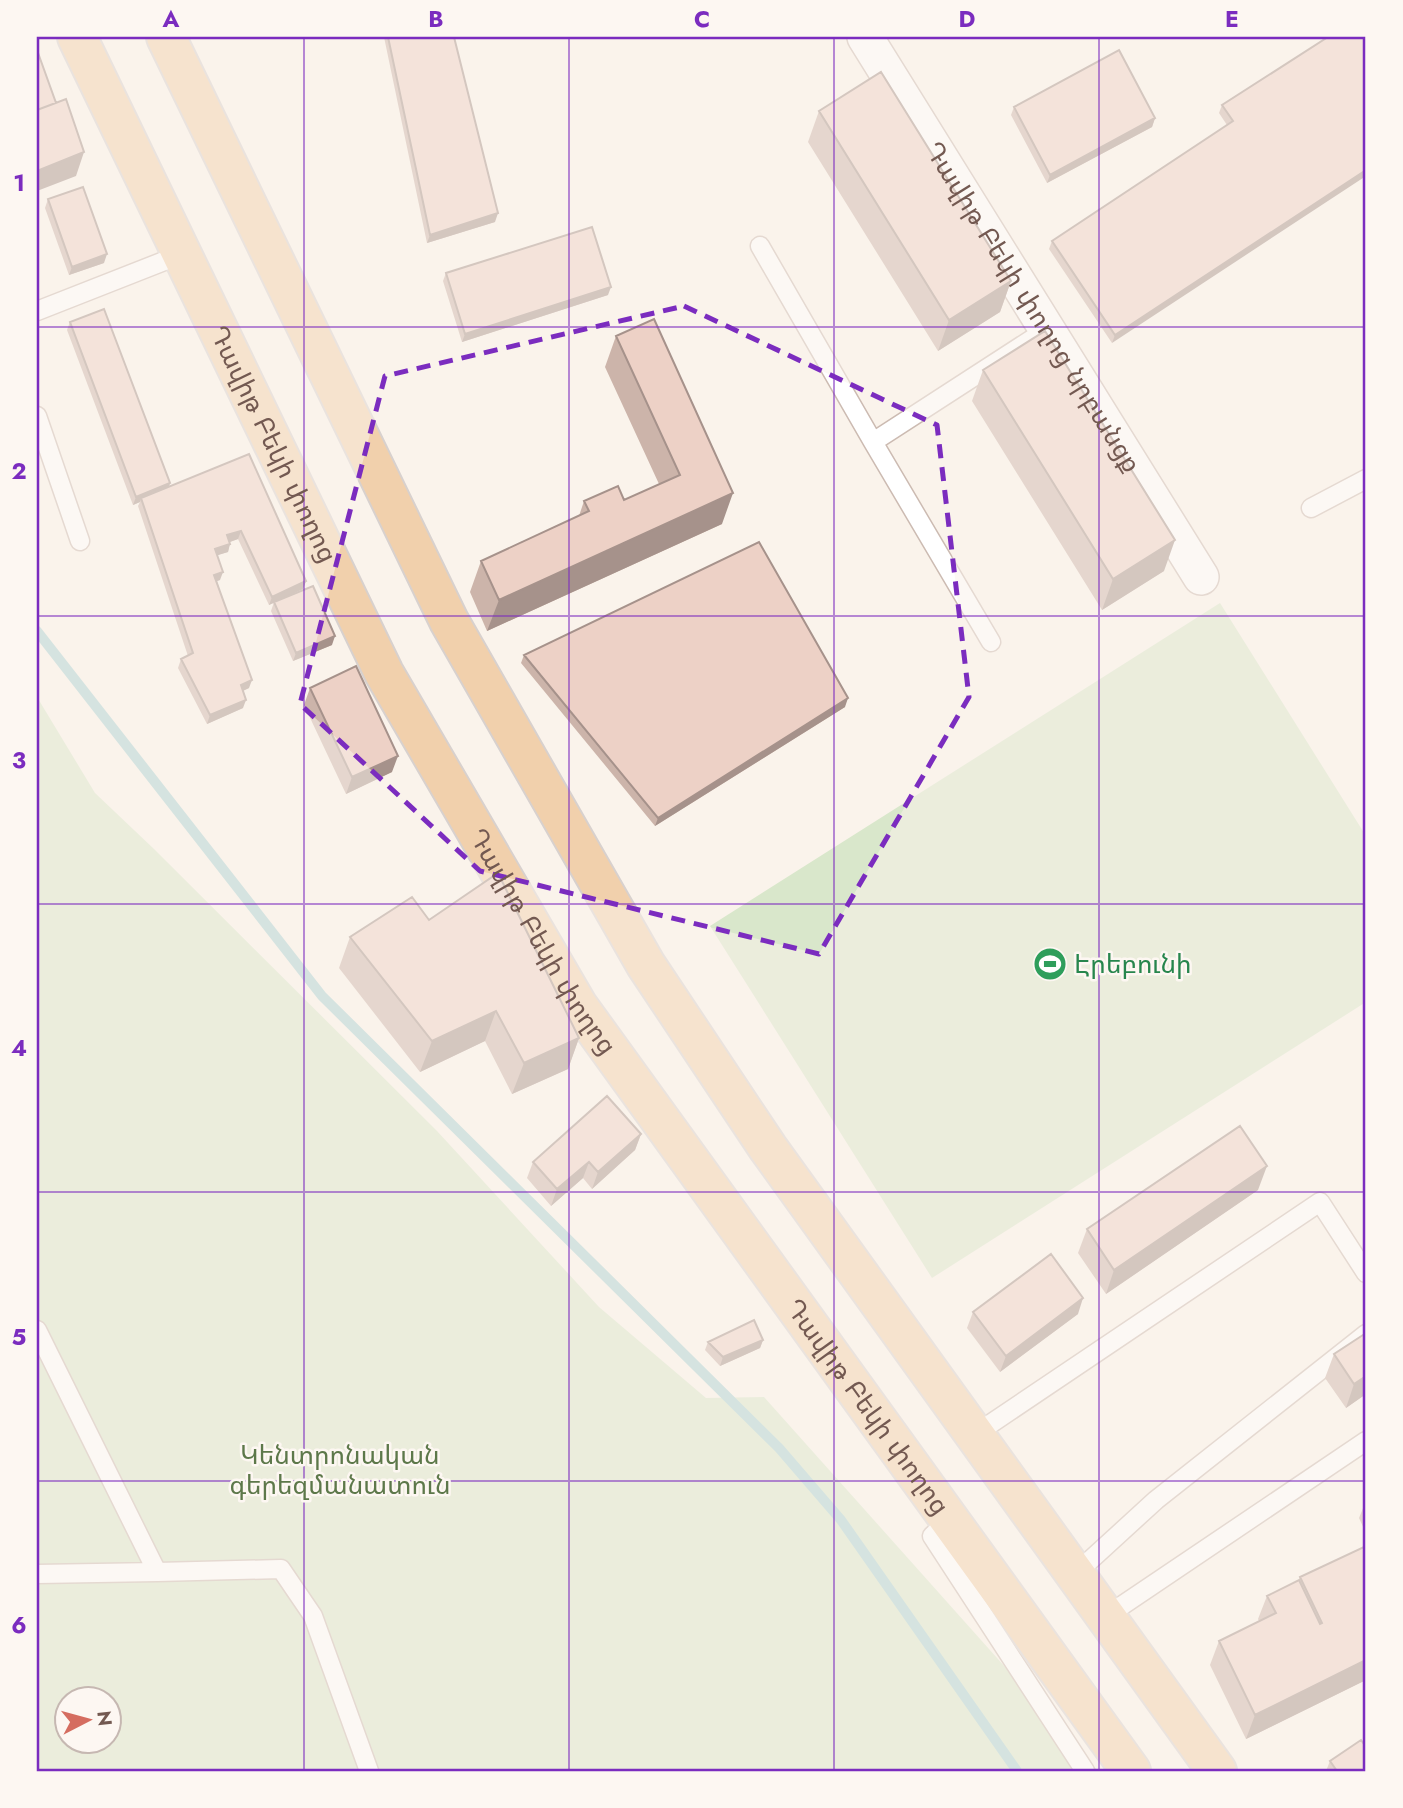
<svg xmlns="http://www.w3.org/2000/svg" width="1403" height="1808" viewBox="0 0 1403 1808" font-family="Jost,'Noto Sans Armenian',sans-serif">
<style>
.green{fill:#d9e7cb;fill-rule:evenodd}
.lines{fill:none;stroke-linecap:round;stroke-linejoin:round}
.stream{stroke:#a9d1d3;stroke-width:10}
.lane-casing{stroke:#ccbbb2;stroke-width:21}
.street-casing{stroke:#ccbbb2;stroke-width:38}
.primary-casing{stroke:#d8d1ce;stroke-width:42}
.lane{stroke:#fff;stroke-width:18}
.street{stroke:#fff;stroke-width:35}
.primary{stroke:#f1d0ac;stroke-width:38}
.wall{fill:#ccb4aa}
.shaded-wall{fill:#a6928b}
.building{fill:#edd1c6;stroke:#a6928b;stroke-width:2}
.marked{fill:none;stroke:#7b2cbf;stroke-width:5;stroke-dasharray:14 9;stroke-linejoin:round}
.grid{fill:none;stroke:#7b2cbf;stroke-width:2;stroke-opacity:0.55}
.labels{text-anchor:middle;stroke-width:5;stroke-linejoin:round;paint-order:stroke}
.street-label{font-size:26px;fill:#735951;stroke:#fdf7f2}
.leisure-label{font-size:26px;fill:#27864d;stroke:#fdf7f2;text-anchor:start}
.park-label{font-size:26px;fill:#5d784a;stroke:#fdf7f2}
.neatline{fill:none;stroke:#7b2cbf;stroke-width:2.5}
.grid-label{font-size:23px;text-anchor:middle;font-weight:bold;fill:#7b2cbf}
</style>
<rect width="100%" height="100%" fill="#faf3eb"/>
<path class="green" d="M1220,603L1366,836V1002L932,1278L710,926Z
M37,697L95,793L154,849L437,1131L599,1307L706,1398L764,1397L1098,1771H37ZM66,1700H108V1742H66Z"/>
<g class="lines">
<path class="stream" d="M37,631L322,996L779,1448L841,1520L1017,1771"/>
<defs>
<path id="lane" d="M760,246L873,442L991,642
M37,311L182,254
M37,416L80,541
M873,442L1046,330
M1311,508L1366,479
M37,1330L157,1572L281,1569L313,1616L369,1771
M974,1435L1320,1202L1366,1273
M949,1520L932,1536L1085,1771
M37,1574L157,1572
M1074,1575L1156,1500L1366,1334
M1105,1617L1366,1441"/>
<g id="street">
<path id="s1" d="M865,37L1201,577"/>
</g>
<g id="primary">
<path id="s2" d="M77,37L384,673L578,1006L1131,1771"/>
<path d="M166,37L449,621L646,965L768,1148L1217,1771"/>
</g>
</defs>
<use href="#lane" class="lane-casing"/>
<use href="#street" class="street-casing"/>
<use href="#primary" class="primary-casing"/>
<use href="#lane" class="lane"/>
<use href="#street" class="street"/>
<use href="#primary" class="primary"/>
</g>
<path class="wall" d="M384,37H454L495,222L427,243Z
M1328,37L1112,343L1049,249L1052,241L1227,125L1219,113L1222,105Z
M1014,107L1155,118L1152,127L1047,183L1011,115Z
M819,111L1011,281L1000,312L938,351L808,142Z
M48,199L104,263L69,275L45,208Z
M446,273L608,295L462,342L443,281Z
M70,322L170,483L169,487L249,454L306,581L303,589L269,605L238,539L230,542L228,552L217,555L220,580L217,581L249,688L243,691V708L207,724L178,668L181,659L188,656L138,506L140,502L133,505L67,330Z
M616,336L722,524L487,631L470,592L481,561L579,516L584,501L624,500L659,484L605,367Z
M983,370L1164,571L1102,610L972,401Z
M274,602L332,645L293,661L271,611Z
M524,655L845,707L655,826L521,663Z
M310,688L392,772L346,794L304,705Z
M429,920L579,1038L568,1069L512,1094L485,1041L420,1072L339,968L350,937Z
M641,1134L635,1150L592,1189L583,1178L551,1206L527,1178L533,1162Z
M1258,1190L1106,1294L1078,1253L1087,1229Z
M973,1312L1078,1314L1000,1372L967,1328Z
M763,1340L760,1348L720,1366L705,1350L708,1342Z
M1334,1354L1366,1394L1346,1408L1325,1378Z
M1366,1501V1533L1359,1518Z
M1366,1546V1680L1246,1739L1210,1665L1219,1641L1259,1621L1258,1619L1267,1596L1299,1580L1300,1577Z
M1330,1761L1366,1771H1326Z"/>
<path class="shaded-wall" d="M1155,118L1152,127L1047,183L1050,175Z
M84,152L76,176L37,191V171Z
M1366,170V176L1112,343L1115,335Z
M498,213L495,222L427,243L430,235Z
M107,254L104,263L69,275L72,267Z
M1011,281L1000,312L938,351L949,320Z
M611,287L608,295L462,342L465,334Z
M170,483L167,492L141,498L140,502L133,505L136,497Z
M733,493L722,524L487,631L499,600Z
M241,531L238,539L224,544L227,535Z
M1175,540L1164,571L1102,610L1113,579Z
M230,544L228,552L212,557L215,549Z
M223,572L220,580L211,583L214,575Z
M306,581L303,589L269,605L272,597Z
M335,636L332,645L293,661L296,653Z
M252,680L249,688L238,693L241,685Z
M848,698L845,707L655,826L658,818Z
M246,700L243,708L207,724L210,715Z
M398,756L392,772L346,794L352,777Z
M496,1011L485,1041L420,1072L432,1041Z
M579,1038L568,1069L512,1094L524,1063Z
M641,1134L635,1150L592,1189L598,1172Z
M589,1162L583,1178L551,1206L557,1189Z
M1267,1166L1258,1190L1106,1294L1114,1270Z
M1083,1298L1078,1314L1000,1372L1006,1356Z
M763,1340L760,1348L720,1366L723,1357Z
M1366,1376V1394L1346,1408L1354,1384Z
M1366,1660V1680L1246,1739L1255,1715Z"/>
<path class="building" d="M388,37H454L498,213L430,235Z
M1328,37H1366V170L1115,335L1052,241L1233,121L1222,105Z
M37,50L56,103L37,110Z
M1119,50L1155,118L1050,175L1014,107Z
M881,72L1011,281L949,320L819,111Z
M66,99L84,152L37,171V110Z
M83,187L107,254L72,267L48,199Z
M592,227L611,287L465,334L446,273Z
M104,309L170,483L136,497L70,322Z
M654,319L733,493L499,600L481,561L589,511L584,501L618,486L624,500L680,475L616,336Z
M1045,331L1175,540L1113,579L983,370Z
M249,454L306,581L272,597L241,531L227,535L230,544L215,549L223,572L214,575L252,680L241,685L246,700L210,715L181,659L193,653L141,498Z
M759,542L848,698L658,818L524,655Z
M313,586L335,636L296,653L274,602Z
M356,666L398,756L352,777L310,688Z
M498,873L579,1038L524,1063L496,1011L432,1041L350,937L412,897L429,920Z
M607,1096L641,1134L598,1172L589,1162L557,1189L533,1162Z
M1240,1126L1267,1166L1114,1270L1087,1229Z
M1051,1254L1083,1298L1006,1356L973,1312Z
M754,1320L763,1340L723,1357L708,1342Z
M1366,1333V1376L1354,1384L1334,1354Z
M1366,1546V1660L1255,1715L1219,1641L1276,1613L1267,1596L1299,1580L1320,1624L1322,1623L1300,1577Z
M1361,1740L1366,1747V1771H1337L1330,1761Z"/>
<path d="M0 0H1403V1808H0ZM684,306L937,425L969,697L819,954L480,871L300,704L385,376Z" fill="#faf3eb" fill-opacity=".55" fill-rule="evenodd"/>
<path class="marked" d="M684,306L937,425L969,697L819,954L480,871L300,704L385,376Z"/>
<path class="grid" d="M304,37V1771M569,37V1771M834,37V1771M1099,37V1771M37,327H1366M37,616H1366M37,904H1366M37,1192H1366M37,1481H1366"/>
<defs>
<symbol id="stadium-disc" viewBox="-11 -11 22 22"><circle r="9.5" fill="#2e9e5b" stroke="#fdf7f2"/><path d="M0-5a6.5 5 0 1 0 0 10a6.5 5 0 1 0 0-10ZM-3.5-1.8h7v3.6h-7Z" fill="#fff"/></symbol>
</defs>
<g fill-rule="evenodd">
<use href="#stadium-disc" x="1031" y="945" width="38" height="38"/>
</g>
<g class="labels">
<g class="street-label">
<text dy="9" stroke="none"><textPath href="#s1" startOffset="318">Դավիթ Բեկի փողոց նրբանցք</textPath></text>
<text dy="9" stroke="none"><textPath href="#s2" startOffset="452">Դավիթ Բեկի փողոց</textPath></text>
<text dy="9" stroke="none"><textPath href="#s2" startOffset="1018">Դավիթ Բեկի փողոց</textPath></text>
<text dy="9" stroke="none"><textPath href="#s2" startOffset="1586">Դավիթ Բեկի փողոց</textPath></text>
</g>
<g class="leisure-label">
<text x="1074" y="973">Էրեբունի</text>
</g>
<g class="park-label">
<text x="340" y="1464">Կենտրոնական<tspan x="340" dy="30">գերեզմանատուն</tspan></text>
</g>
</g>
<rect width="1403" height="1808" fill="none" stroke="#fdf7f2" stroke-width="77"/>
<g transform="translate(88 1720) rotate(84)"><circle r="33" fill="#fdf7f2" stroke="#c6b8b2" stroke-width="2"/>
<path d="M0-5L12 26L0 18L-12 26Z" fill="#d56d60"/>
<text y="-10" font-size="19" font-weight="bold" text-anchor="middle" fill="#735951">N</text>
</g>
<rect x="38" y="38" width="1326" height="1732" class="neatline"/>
<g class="grid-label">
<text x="171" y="27">A</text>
<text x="436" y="27">B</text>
<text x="702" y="27">C</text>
<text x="967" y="27">D</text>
<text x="1232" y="27">E</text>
<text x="19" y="191">1</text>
<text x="19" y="479">2</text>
<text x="19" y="768">3</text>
<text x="19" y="1056">4</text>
<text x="19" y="1345">5</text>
<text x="19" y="1633">6</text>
</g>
</svg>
